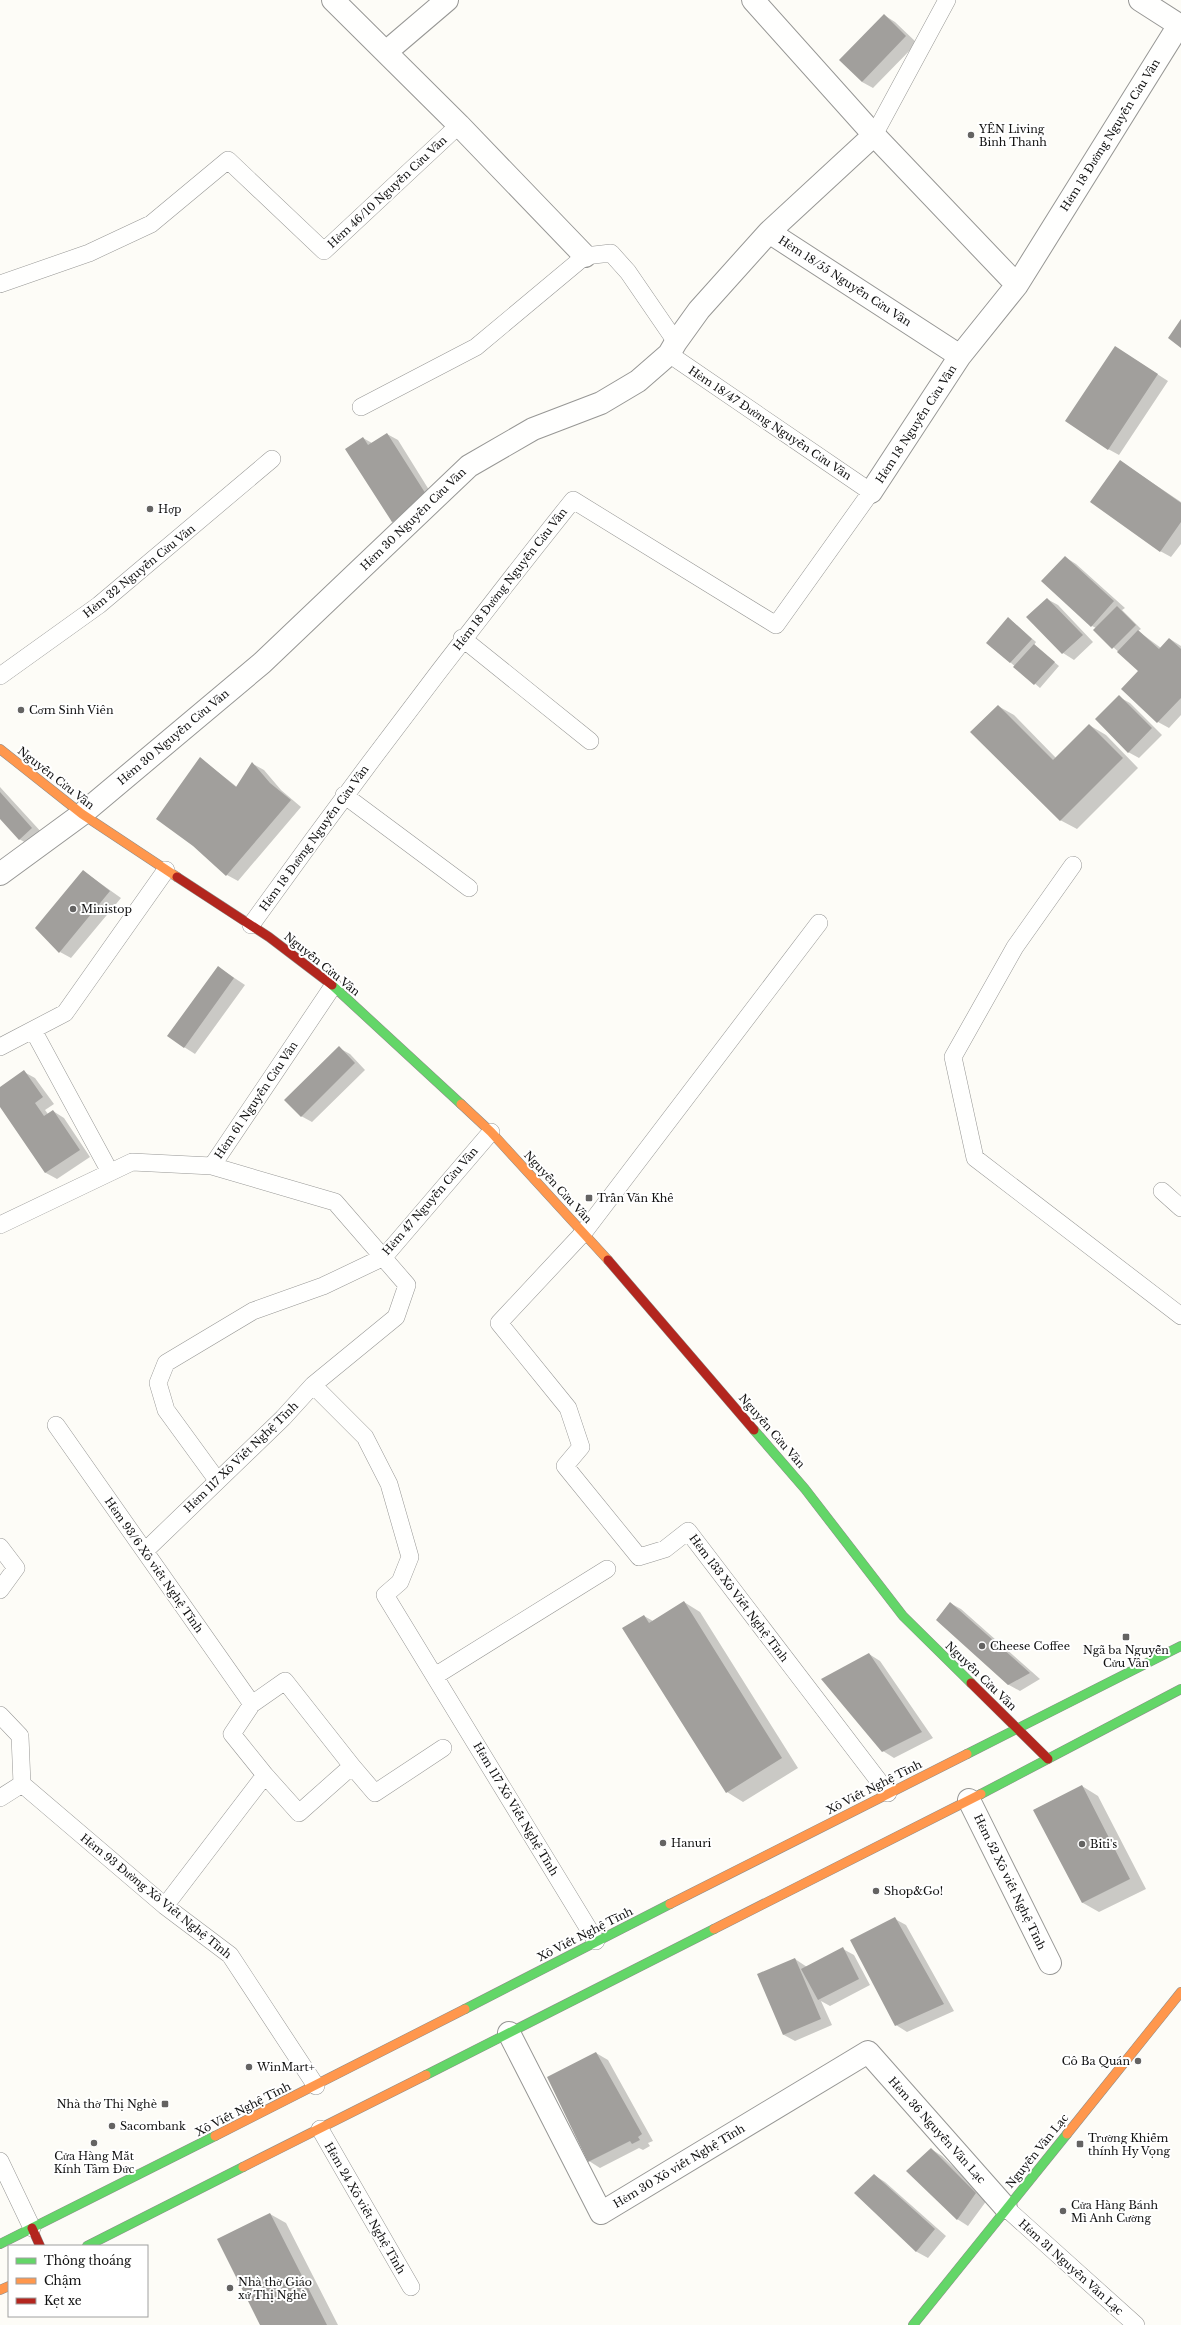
<svg xmlns="http://www.w3.org/2000/svg" width="1181" height="2325" viewBox="0 0 1181 2325" font-family="'Libre Baskerville',serif">
<style>
.shadow{fill:#0003}
.building{fill:#a19f9c}
.lines{fill:none;stroke-linecap:round;stroke-linejoin:round}
.lane-casing{stroke:#979795;stroke-width:18}
.street-casing{stroke:#979795;stroke-width:24}
.fast-casing{stroke:#8e8d8b;stroke-width:10}
.slow-casing{stroke:#8e8d8b;stroke-width:10}
.jam-casing{stroke:#8e8d8b;stroke-width:10}
.lane{stroke:#fffffe;stroke-width:17}
.street{stroke:#fffffe;stroke-width:22}
.fast{stroke:#63d668;stroke-width:9}
.slow{stroke:#ff974d;stroke-width:9}
.jam{stroke:#b3261e;stroke-width:9}
.poi-dot{fill:#646362;stroke:#fff;stroke-width:1.5}
.labels{text-anchor:middle;stroke-width:4;stroke-linejoin:round;paint-order:stroke}
.poi-label{font-size:11px;fill:#111;stroke:#fff;text-anchor:start}
.street-label{font-size:11px;fill:#111;stroke:#fff}
</style>
<rect width="100%" height="100%" fill="#fdfcf7"/>
<path class="shadow" d="M884,15L895,22L917,43L873,88L862,82Z
M1126,354L1168,381L1119,455L1108,449Z
M387,434L398,440L439,506L404,528L392,522L363,438L372,443Z
M1120,461L1181,502V544L1171,557L1160,551Z
M1065,557L1076,564L1125,608L1122,610L1141,629L1138,631L1161,648L1170,639L1181,646V715L1169,728L1158,722L1140,671L1094,630L1096,628L1092,626Z
M1047,599L1058,605L1093,642L1074,660L1063,653L1028,617Z
M1013,622L1036,642L1034,645L1059,666L1040,688L988,643Z
M1119,697L1130,703L1162,735L1139,758L1128,752Z
M998,706L1014,715L1056,758L1089,725L1106,735L1138,768L1077,829L1060,820Z
M200,758L237,787L253,764L264,770L281,790L301,807L238,881L227,875Z
M0,787L43,834L30,845L19,839L0,817Z
M83,871L121,898L71,958L60,952Z
M218,967L245,985L195,1054L184,1047Z
M339,1048L350,1054L365,1070L312,1122L301,1116Z
M24,1072L35,1078L54,1104L45,1110L48,1114L53,1111L64,1118L90,1157L57,1179L46,1173L0,1105V1088Z
M684,1602L700,1612L798,1768L743,1802L727,1792L644,1616L653,1621Z
M950,1603L961,1609L1040,1679L1020,1691L1009,1685L937,1620Z
M869,1654L880,1661L933,1738L894,1758L883,1751Z
M1082,1786L1098,1796L1146,1889L1099,1912L1083,1903L1034,1810Z
M895,1919L906,1925L954,2011L907,2032L896,2025Z
M843,1949L854,1955L870,1985L830,2006L821,2001L832,2025L795,2041L784,2035L795,1959L807,1967Z
M596,2053L608,2060L653,2141L648,2143L650,2146L643,2150L639,2148L600,2168L589,2161Z
M931,2149L942,2156L987,2200L968,2226L957,2219Z
M874,2175L885,2182L946,2236L928,2258L917,2252L855,2193Z
M270,2214L286,2223L338,2325H261Z"/>
<path class="building" d="M884,14L906,36L862,82L839,60Z
M1181,319V348L1168,338Z
M1115,346L1158,374L1108,450L1065,421Z
M387,433L429,499L392,522L345,449L363,437L368,445Z
M1120,460L1181,503V522L1160,552L1090,502Z
M1065,556L1114,601L1091,627L1041,581Z
M1047,598L1083,635L1062,654L1026,617Z
M1117,606L1136,625L1112,649L1093,630Z
M1008,617L1032,639L1010,663L986,643Z
M1138,630L1159,649L1169,638L1181,649V698L1157,723L1121,689L1138,671L1117,652Z
M1034,644L1055,662L1034,685L1013,667Z
M1119,695L1152,728L1128,753L1095,719Z
M998,705L1053,760L1089,724L1123,758L1060,821L970,732Z
M200,757L236,787L252,762L270,783L291,800L226,876L193,846L156,819Z
M0,792L32,828L19,840L0,819Z
M83,870L110,891L59,953L35,928Z
M218,966L234,978L184,1048L167,1036Z
M339,1046L355,1063L301,1117L284,1100Z
M24,1070L43,1097L35,1103L44,1116L53,1110L80,1150L45,1173L0,1107V1087Z
M684,1601L782,1758L726,1793L622,1628L644,1615L649,1623Z
M950,1602L1030,1673L1008,1685L936,1620Z
M869,1653L922,1732L882,1752L821,1679Z
M1082,1785L1130,1879L1082,1903L1033,1810Z
M895,1917L944,2004L895,2026L850,1940Z
M843,1947L859,1979L818,2000L801,1969Z
M795,1958L821,2019L783,2035L757,1974Z
M596,2052L642,2134L638,2137L640,2140L632,2144L630,2141L588,2162L547,2077Z
M931,2148L976,2193L957,2220L906,2171Z
M874,2174L935,2229L916,2252L854,2193Z
M270,2213L327,2325H260L217,2239Z"/>
<g class="lines">
<defs>
<path id="lane" d="M874,135L947,0
M0,284L89,253L151,224L228,160L324,251L459,125
M361,407L476,347L585,256L611,253L628,272L676,342
M462,638L590,741
M0,676L99,605L272,459
M344,795L469,888
M1073,865L1015,947L953,1057L975,1158L1181,1316
M819,923L584,1232L499,1323L568,1408L581,1447L565,1466L639,1557L665,1549L688,1531L888,1793
M251,925C355,780 462,639 573,500L776,625L871,492L669,354
M33,1030L110,1172
M0,1047L65,1013L166,870
M212,1166L335,1202L407,1285L396,1317L313,1385
M1162,1191L1181,1208
M0,1225L132,1162L212,1166L333,986
M56,1425L252,1704
M217,1480L166,1410L158,1383L166,1363L253,1311L323,1286L384,1257L491,1132
M0,1547L16,1568L0,1590
M145,1551L283,1418L313,1385L365,1437L389,1484L410,1557L400,1582L385,1595L596,1941
M435,1676L607,1569
M0,1715L20,1736L22,1784L165,1906L230,1955L316,2086
M352,1766L375,1793L443,1748
M0,1798L22,1784
M165,1906L265,1775L299,1813L352,1766L285,1681L252,1704L232,1734L265,1775
M320,2129L411,2287
M0,2161L32,2228
M1006,2208L1136,2325"/>
<path id="street" d="M333,0L459,125L585,256
M753,0L874,135L1017,285
M386,52L447,0
M874,135L769,232L960,356
M871,492L960,356L1017,285L1179,25L1140,0
M0,874L82,814L262,663L469,466L533,429L601,403L638,381L669,354L676,342L699,310L769,232
M969,1800L1050,1963
M509,2033L601,2213L868,2052L1006,2208"/>
<path id="fast" d="M332,985L461,1104
M754,1430L805,1489L903,1616L971,1683
M967,1754L1181,1646
M981,1794L1181,1689
M465,2009L670,1904
M426,2075L714,1929
M0,2244L215,2136
M87,2246L243,2167
M913,2325L1067,2134"/>
<path id="slow" d="M0,749L82,814L177,877
M461,1104L491,1132L608,1260
M670,1904L967,1754
M714,1929L981,1794
M1067,2134L1181,1992
M215,2136L465,2009
M243,2167L426,2075
M0,2290L9,2286"/>
<path id="jam" d="M177,877L269,937L332,985
M608,1260L754,1430
M971,1683L1048,1759
M32,2228L40,2246"/>
</defs>
<use href="#lane" class="lane-casing"/>
<use href="#street" class="street-casing"/>
<use href="#fast" class="fast-casing"/>
<use href="#slow" class="slow-casing"/>
<use href="#jam" class="jam-casing"/>
<use href="#lane" class="lane"/>
<use href="#street" class="street"/>
<use href="#fast" class="fast"/>
<use href="#slow" class="slow"/>
<use href="#jam" class="jam"/>
</g>
<g class="poi-dot">
<circle cx="971" cy="135" r="4"/>
<circle cx="150" cy="509" r="4"/>
<circle cx="21" cy="710" r="4"/>
<circle cx="73" cy="909" r="4"/>
<rect x="585" y="1194" width="8" height="8" rx="2"/>
<rect x="1122" y="1633" width="8" height="8" rx="2"/>
<circle cx="982" cy="1646" r="4"/>
<circle cx="663" cy="1843" r="4"/>
<circle cx="1082" cy="1844" r="4"/>
<circle cx="876" cy="1891" r="4"/>
<circle cx="1138" cy="2061" r="4"/>
<circle cx="249" cy="2067" r="4"/>
<rect x="161" y="2100" width="8" height="8" rx="2"/>
<circle cx="112" cy="2126" r="4"/>
<circle cx="94" cy="2143" r="4"/>
<rect x="1076" y="2140" width="8" height="8" rx="2"/>
<circle cx="1063" cy="2211" r="4"/>
<circle cx="230" cy="2288" r="4"/>
</g>
<g class="labels">
<g class="poi-label">
<text x="979" y="133">YÊN Living<tspan x="979" dy="13">Binh Thanh</tspan></text>
<text x="158" y="513">Hợp</text>
<text x="29" y="714">Cơm Sinh Viên</text>
<text x="81" y="913">Ministop</text>
<text x="597" y="1202">Trần Văn Khê</text>
<text x="990" y="1650">Cheese Coffee</text>
<text x="1126" y="1654" text-anchor="middle">Ngã ba Nguyễn<tspan x="1126" dy="13">Cửu Vân</tspan></text>
<text x="671" y="1847">Hanuri</text>
<text x="1090" y="1848">Biti's</text>
<text x="884" y="1895">Shop&amp;Go!</text>
<text x="1130" y="2065" text-anchor="end">Cô Ba Quán</text>
<text x="257" y="2071">WinMart+</text>
<text x="157" y="2108" text-anchor="end">Nhà thờ Thị Nghè</text>
<text x="120" y="2130">Sacombank</text>
<text x="1088" y="2142">Trường Khiếm<tspan x="1088" dy="13">thính Hy Vọng</tspan></text>
<text x="94" y="2160" text-anchor="middle">Cửa Hàng Mắt<tspan x="94" dy="13">Kính Tâm Đức</tspan></text>
<text x="1071" y="2209">Cửa Hàng Bánh<tspan x="1071" dy="13">Mì Anh Cường</tspan></text>
<text x="238" y="2286">Nhà thờ Giáo<tspan x="238" dy="13">xứ Thị Nghè</tspan></text>
</g>
<g class="street-label">
<text transform="translate(1110 135) rotate(-58)" y="4">Hẻm 18 Đường Nguyễn Cửu Vân</text>
<text transform="translate(387 192) rotate(-43)" y="4">Hẻm 46/10 Nguyễn Cửu Vân</text>
<text transform="translate(845 281) rotate(33)" y="4">Hẻm 18/55 Nguyễn Cửu Vân</text>
<text transform="translate(770 423) rotate(34)" y="4">Hẻm 18/47 Đường Nguyễn Cửu Vân</text>
<text transform="translate(916 424) rotate(-57)" y="4">Hẻm 18 Nguyễn Cửu Vân</text>
<text transform="translate(413 519) rotate(-44)" y="4">Hẻm 30 Nguyễn Cửu Vân</text>
<text transform="translate(139 571) rotate(-39)" y="4">Hẻm 32 Nguyễn Cửu Vân</text>
<text transform="translate(510 579) rotate(-52)" y="4">Hẻm 18 Đường Nguyễn Cửu Vân</text>
<text transform="translate(173 737) rotate(-40)" y="4">Hẻm 30 Nguyễn Cửu Vân</text>
<text transform="translate(56 778) rotate(38)" y="4">Nguyễn Cửu Vân</text>
<text transform="translate(314 838) rotate(-54)" y="4">Hẻm 18 Đường Nguyễn Cửu Vân</text>
<text transform="translate(322 964) rotate(39)" y="4">Nguyễn Cửu Vân</text>
<text transform="translate(256 1100) rotate(-56)" y="4">Hẻm 61 Nguyễn Cửu Vân</text>
<text transform="translate(558 1187) rotate(47)" y="4">Nguyễn Cửu Vân</text>
<text transform="translate(430 1201) rotate(-49)" y="4">Hẻm 47 Nguyễn Cửu Vân</text>
<text transform="translate(772 1431) rotate(49)" y="4">Nguyễn Cửu Vân</text>
<text transform="translate(241 1457) rotate(-44)" y="4">Hẻm 117 Xô Viết Nghệ Tĩnh</text>
<text transform="translate(154 1565) rotate(55)" y="4">Hẻm 93/6 Xô viết Nghệ Tĩnh</text>
<text transform="translate(739 1598) rotate(53)" y="4">Hẻm 133 Xô Viết Nghệ Tĩnh</text>
<text transform="translate(981 1676) rotate(44)" y="4">Nguyễn Cửu Vân</text>
<text transform="translate(874 1787) rotate(-27)" y="4">Xô Viết Nghệ Tĩnh</text>
<text transform="translate(516 1809) rotate(59)" y="4">Hẻm 117 Xô Viết Nghệ Tĩnh</text>
<text transform="translate(1010 1882) rotate(64)" y="4">Hẻm 52 Xô viết Nghệ Tĩnh</text>
<text transform="translate(156 1896) rotate(39)" y="4">Hẻm 93 Đường Xô Viết Nghệ Tĩnh</text>
<text transform="translate(585 1934) rotate(-27)" y="4">Xô Viết Nghệ Tĩnh</text>
<text transform="translate(243 2109) rotate(-27)" y="4">Xô Viết Nghệ Tĩnh</text>
<text transform="translate(937 2130) rotate(48)" y="4">Hẻm 36 Nguyễn Văn Lạc</text>
<text transform="translate(1037 2151) rotate(-51)" y="4">Nguyễn Văn Lạc</text>
<text transform="translate(679 2166) rotate(-31)" y="4">Hẻm 30 Xô viết Nghệ Tĩnh</text>
<text transform="translate(365 2208) rotate(60)" y="4">Hẻm 24 Xô viết Nghệ Tĩnh</text>
<text transform="translate(1071 2267) rotate(42)" y="4">Hẻm 31 Nguyễn Văn Lạc</text>
</g>
</g>
<rect x="8" y="2245" width="140" height="72" fill="#ffffff" stroke="#a0a0a0"/>
<rect x="16" y="2258" width="20" height="6" fill="#63d668" stroke="#a0a0a0"/>
<text x="44" y="2265" font-size="12" fill="#111111">Thông thoáng</text>
<rect x="16" y="2278" width="20" height="6" fill="#ff974d" stroke="#a0a0a0"/>
<text x="44" y="2285" font-size="12" fill="#111111">Chậm</text>
<rect x="16" y="2298" width="20" height="6" fill="#b3261e" stroke="#a0a0a0"/>
<text x="44" y="2305" font-size="12" fill="#111111">Kẹt xe</text>
</svg>
